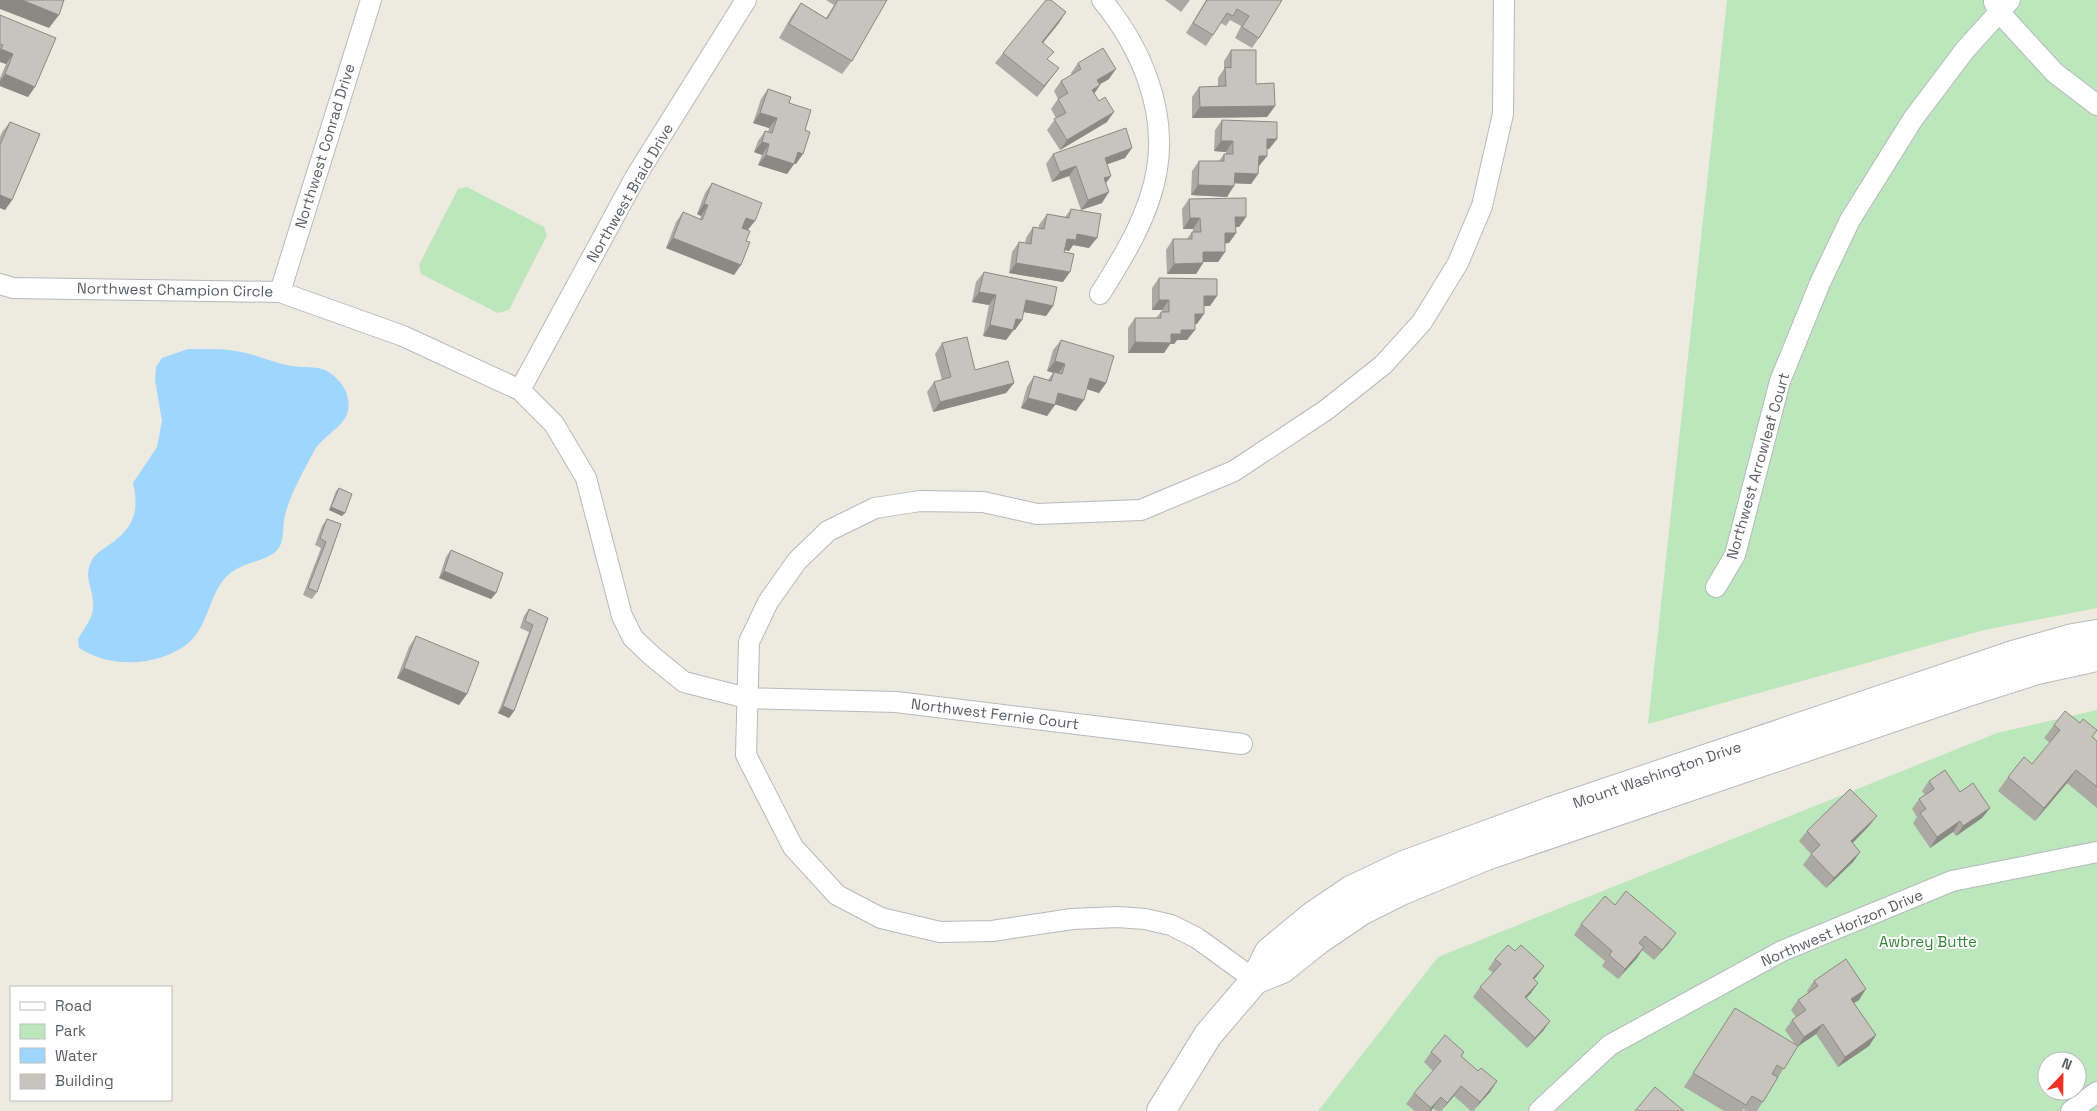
<svg xmlns="http://www.w3.org/2000/svg" width="2097" height="1111" viewBox="0 0 2097 1111" font-family="'Space Grotesk',sans-serif">
<style>
.green{fill:#bce6bb;fill-rule:evenodd}
.water{fill:#9ed6ff}
.lines{fill:none;stroke-linecap:round;stroke-linejoin:round}
.minor-casing{stroke:#b6b9be;stroke-width:22}
.secondary-casing{stroke:#b6bac0;stroke-width:30}
.minor{stroke:#fff;stroke-width:20}
.secondary{stroke:#fff;stroke-width:28}
.wall{fill:#aba9a3}
.shaded-wall{fill:#8b8984}
.building{fill:#c7c4bd;stroke:#8b8984}
.labels{text-anchor:middle;stroke-width:4;stroke-linejoin:round;paint-order:stroke}
.street-label{font-size:15px;fill:#595d62;stroke:#fff}
.park-label{font-size:15px;fill:#328735;stroke:#fff}
</style>
<rect width="100%" height="100%" fill="#edeae0"/>
<path class="green" d="M1727,0H2097V608L1984,630L1648,724Z
M467,187L544,227L547,235L509,310L498,313L421,274L419,265L458,189Z
M2097,710V1111H1318L1438,957L1997,733ZM2047,1061H2077V1091H2047Z"/>
<path class="water" d="M188,349C205,349 224,348 241,352C258,355 274,363 292,366C302,368 316,366 325,370C333,374 343,383 346,392C358,425 325,430 313,453C303,472 290,495 285,515C282,526 285,540 278,549C267,563 242,560 226,577C208,596 208,629 186,645C155,667 110,668 79,648L78,639C85,627 95,617 93,601C92,585 83,578 92,560C95,554 103,549 109,545C133,529 140,511 133,483L157,447L162,421L155,380L156,367L162,358Z"/>
<g class="lines">
<defs>
<path id="minor" d="M1994,2L1999,12L2055,73L2097,105
M0,284L13,288L280,292L403,336L520,390L554,424L586,478L622,616L633,638L652,656L684,682L747,698L896,702L1242,744
M280,292L371,0
M1100,294C1124,256 1150,214 1157,169C1167,108 1140,46 1102,0
M520,390L636,176L746,0
M1716,587L1735,555L1780,381L1820,283L1850,220L1913,119L1965,50L2010,0
M1255,980L1197,938L1171,925L1145,919L1118,917L1072,919L992,931L940,932L881,918L837,895L793,847L746,755L749,642L768,602L797,561L828,531L875,508L920,501L983,502L1037,514L1141,510L1234,471L1326,410L1383,365L1422,322L1458,263L1482,206L1503,114L1504,0
M1539,1111L1610,1045L1782,951L1952,881L2097,852
M2071,1111L2097,1092"/>
<path id="secondary" d="M1255,980L1282,969L1317,941L1361,911L1401,891L1486,856L1968,692L2037,670L2097,657
M1161,1111L1208,1035L1255,980L1269,952L1314,915L1351,890L1404,865L1551,811L2013,655L2073,638L2097,634"/>
</defs>
<use href="#minor" class="minor-casing"/>
<use href="#secondary" class="secondary-casing"/>
<use href="#minor" class="minor"/>
<use href="#secondary" class="secondary"/>
</g>
<path class="wall" d="M826,0H887L852,61L842,74L779,38L791,17L801,3L826,18L834,5Z
M1165,0H1190L1181,12Z
M1206,0H1282L1259,38L1252,48L1235,38L1241,26L1230,20L1226,26L1221,23L1206,46L1186,33Z
M1066,12L1042,43L1048,60L1059,68L1037,97L995,63L1003,53Z
M0,15L28,97L0,86V78L6,64L0,62Z
M1231,50L1256,84L1275,106L1267,117L1192,118V97L1199,87L1218,86V78L1224,69V61Z
M1078,63L1109,79L1100,84V85L1094,94L1107,122L1060,150L1047,130L1056,118L1051,109L1058,99L1054,91L1061,81L1072,75L1071,73Z
M768,89L789,103L805,130L796,164H794L787,174L758,165L762,155L754,152L758,141L765,131L768,132L769,128L753,123L761,99Z
M1222,120L1277,139L1269,149H1267V156L1259,166H1258V174L1251,184L1234,183L1227,197L1191,195L1192,171L1199,161H1219L1224,154H1226V152L1214,151L1215,130Z
M10,122L12,200L5,210L0,208V137L2,132Z
M1053,154L1125,158L1107,164L1106,183L1102,203L1081,210L1069,176L1052,182L1046,164Z
M712,183L748,230L746,241L734,275L666,248L676,222L683,212L700,219L701,216L697,214L705,193Z
M1189,199L1246,217L1239,227H1236V233L1229,243H1225V252L1218,262H1203V263L1196,274H1167L1166,250L1173,239H1187L1192,232H1193V229H1183L1182,209Z
M1071,209L1089,248L1073,245L1069,251L1065,250L1063,282L1009,273L1012,252L1019,242L1025,243L1026,238L1033,227L1039,228V225L1047,214L1065,217Z
M984,272L1053,306L1046,316L1023,312L1022,320L1006,340L983,336L989,305L972,302L976,282Z
M1159,278L1210,306H1204L1197,324H1195L1187,340H1177L1174,344H1170L1164,353H1128V328L1135,318H1156L1161,312H1162V310H1152V288Z
M1061,340L1106,383L1099,393L1087,389L1076,411L1055,404L1047,416L1021,408L1027,387L1034,376L1048,380L1053,373L1047,371L1053,350Z
M942,343L975,370L1014,383L1006,393L933,412L927,392L934,382L942,380L935,354Z
M339,488L342,516L329,510L336,491Z
M327,519L341,524L317,592L312,599L303,595L321,548L315,545L322,526Z
M451,550L496,593L491,599L439,578L446,557Z
M529,609L548,618L514,711L509,718L498,713L529,632L520,628L524,616Z
M416,636L467,694L459,705L397,678L409,647Z
M2054,725L2093,737L2097,741V808L2067,783L2035,821L1998,791L2008,777L2032,764L2050,743L2044,738Z
M1929,781L1960,792L1990,808L1982,818L1956,836L1953,832L1930,848L1913,823L1917,817L1912,809L1919,799L1925,795L1922,791Z
M1869,826L1852,843L1860,852L1853,862L1826,888L1803,865L1811,854L1799,841L1807,831Z
M1615,905L1669,943L1654,960L1642,950L1637,958L1618,979L1602,966L1605,961L1574,935L1581,924Z
M1495,959L1537,976L1534,979L1538,983L1531,993L1526,998L1550,1021L1543,1031L1527,1048L1473,997L1480,987L1493,973L1488,969Z
M1814,981L1859,1000L1854,1003L1876,1035L1869,1046L1838,1067L1816,1034L1797,1047L1757,1111H1746L1743,1109L1742,1111H1724L1684,1087L1735,1008L1795,1044L1785,1030L1792,1020L1796,1017L1791,1010L1798,1000L1808,993L1807,991Z
M1431,1052H1464L1461,1057L1478,1071L1497,1081L1490,1092L1473,1111H1471L1454,1096L1441,1111H1437L1433,1108L1431,1111H1415L1406,1104L1414,1093L1433,1071L1424,1062Z"/>
<path class="shaded-wall" d="M0,0H22L59,15L49,28L0,9Z
M1066,12L1059,23L1035,53L1042,42Z
M1,49L13,54L6,64L0,62V50Z
M1059,68L1051,78L1037,97L1044,86Z
M1116,69L1109,79L1090,90L1097,80Z
M5,74L35,87L28,97L0,86V81Z
M1100,85L1093,95L1092,90Z
M1275,106L1267,117L1192,118L1200,107Z
M1114,112L1107,122L1060,150L1067,140Z
M760,113L777,118L769,128L753,123Z
M1267,139H1277L1269,149H1260Z
M1221,141H1233L1226,152L1214,151Z
M762,142L769,144L762,155L754,152Z
M1132,148L1125,158L1097,168L1105,158Z
M798,152L803,154L796,164L791,162Z
M766,155L794,164L787,174L758,165Z
M1259,156H1267L1259,166H1251Z
M1076,166L1069,176L1052,182L1060,172Z
M1235,173L1258,174L1251,184L1228,183Z
M1111,176L1104,186V178Z
M1198,185L1234,186L1227,197L1191,195Z
M1109,192L1102,203L1081,210L1088,200Z
M0,195L12,200L5,210L0,208Z
M704,204L708,205L701,216L697,214Z
M1235,217H1246L1239,227H1228Z
M746,218L755,221L747,231L739,228Z
M1190,218H1200L1193,229H1183Z
M1225,233H1236L1229,243L1218,244Z
M1077,234L1097,238L1089,248L1073,245L1069,251L1059,249L1067,239Z
M673,238L741,265L734,275L666,248Z
M1203,252H1225L1218,262H1196Z
M1016,263L1070,272L1063,282L1009,273Z
M1203,263L1196,274H1167L1174,264Z
M979,292L996,295L989,305L972,302Z
M1204,296H1217L1210,306H1197Z
M1026,300L1053,306L1046,316L1018,311Z
M1159,300H1169L1162,310H1152Z
M1195,314H1204L1197,324H1188Z
M1016,319L1022,320L1015,330L1009,329L1013,330L1006,340L983,336L990,325Z
M1181,330H1195L1187,340H1177L1174,344H1170L1164,353H1128L1135,342L1171,334Z
M1055,361L1065,364L1058,374L1047,371Z
M1090,378L1106,383L1099,393L1083,388Z
M1014,383L1006,393L933,412L940,402Z
M1058,393L1084,400L1076,411L1051,403Z
M1028,398L1055,405L1047,416L1021,408Z
M331,507L345,513L342,516L329,510Z
M444,571L496,593L491,599L439,578Z
M404,668L467,694L459,705L397,678Z
M503,706L514,711L509,718L498,713Z
M2076,770L2067,783L2035,821L2044,808Z
M1990,808L1982,818L1956,836L1963,826Z
M1877,816L1869,826L1844,852L1851,841Z
M1960,821L1953,832L1930,848L1937,837Z
M1860,852L1853,862L1826,888L1834,878Z
M1676,933L1669,943L1654,960L1662,950Z
M1644,947L1637,958L1618,979L1625,969Z
M1544,966L1537,976L1525,988L1533,978Z
M1538,983L1531,993L1518,1007L1525,997Z
M1866,989L1859,1000L1844,1009L1851,999Z
M1550,1021L1543,1031L1527,1048L1535,1038Z
M1823,1024L1816,1034L1797,1047L1804,1037Z
M1876,1035L1869,1046L1838,1067L1845,1057Z
M1497,1081L1490,1092L1473,1111L1480,1102Z
M1461,1086L1454,1096L1441,1111L1447,1103Z
M1441,1097L1433,1108L1431,1111H1429Z"/>
<path class="building" d="M22,0H64L59,15Z
M838,0H887L852,61L789,24L801,3L827,19Z
M1046,0H1051L1066,12L1042,42L1054,52L1047,59L1059,68L1044,86L1003,53Z
M1207,0H1282L1259,38L1242,27L1249,16L1237,9L1233,16L1227,13L1213,35L1193,23Z
M0,15L56,38L35,87L5,74L13,54L1,49L3,45L0,44Z
M1103,48L1116,69L1097,80L1100,85L1092,90L1099,101L1105,97L1114,112L1067,140L1054,119L1066,113L1058,99L1068,93L1061,81L1081,69L1078,63Z
M1231,50H1256V84L1274,83L1275,106L1200,107L1199,87L1226,86L1225,67L1231,68Z
M768,89L791,97L789,103L811,110L805,130L810,132L803,154L798,152L794,164L766,155L769,144L762,142L765,131L772,133L777,118L760,113Z
M1222,120L1277,122V139H1267V156H1259L1258,174L1235,173L1234,186L1198,185L1199,161H1224V154H1233V141H1221Z
M10,122L40,134L12,200L0,195V145Z
M1126,128L1132,148L1105,158L1111,176L1104,178L1109,192L1088,200L1076,166L1060,172L1053,154Z
M712,183L762,203L755,221L746,218L742,228L750,231L746,241L750,242L741,265L673,238L683,212L702,220L708,205L704,204Z
M1246,198V217H1235L1236,233H1225V252H1203V263L1174,264L1173,239H1192V232H1201L1200,218H1190L1189,199Z
M1071,209L1101,214L1097,238L1077,234L1076,240L1067,239L1064,252L1074,254L1070,272L1016,263L1019,242L1031,244L1033,227L1044,229L1047,214L1069,218Z
M984,272L1057,287L1053,306L1026,300L1022,320L1016,319L1013,330L990,325L996,295L979,292Z
M1159,278L1217,279V296H1204V314H1195V330H1181V334H1171V343L1135,342V318H1161V312H1169V300H1159Z
M967,337L975,370L1008,361L1014,383L940,402L934,382L951,377L942,343Z
M1061,340L1114,356L1106,383L1090,378L1084,400L1058,393L1055,405L1028,398L1034,376L1051,381L1054,372L1062,374L1065,364L1055,361Z
M339,488L352,494L345,513L331,507Z
M327,519L341,524L317,592L308,588L326,542L320,538Z
M451,550L503,573L496,593L444,571Z
M529,609L548,618L514,711L503,706L533,625L525,621Z
M416,636L479,662L467,694L404,668Z
M2065,711L2080,723L2083,719L2097,730L2092,737L2097,741V787L2076,770L2044,808L2008,777L2024,757L2032,764L2060,730L2054,725Z
M1945,770L1960,792L1973,783L1990,808L1963,826L1960,821L1937,837L1920,813L1926,809L1919,799L1934,789L1929,781Z
M1850,789L1877,816L1851,841L1860,852L1834,878L1811,854L1820,845L1807,831Z
M1626,891L1676,933L1662,950L1645,936L1639,943L1644,947L1625,969L1609,955L1612,951L1581,924L1605,896L1615,905Z
M1508,945L1515,951L1521,945L1544,966L1533,978L1538,983L1525,997L1550,1021L1535,1038L1480,987L1501,964L1495,959Z
M1846,959L1866,989L1851,999L1876,1035L1845,1057L1823,1024L1804,1037L1792,1020L1806,1010L1798,1000L1818,986L1814,981Z
M1735,1008L1798,1046L1784,1069L1777,1065L1772,1074L1778,1077L1763,1102L1752,1096L1746,1105L1693,1073Z
M1445,1035L1464,1052L1461,1056L1478,1071L1481,1068L1497,1081L1480,1102L1461,1086L1447,1103L1441,1097L1431,1108L1414,1093L1441,1061L1431,1052Z
M1655,1087L1684,1111H1635Z"/>
<g class="labels">
<g class="street-label">
<text transform="translate(325 146) rotate(-73)" y="5">Northwest Conrad Drive</text>
<text transform="translate(630 193) rotate(-60)" y="5">Northwest Braid Drive</text>
<text transform="translate(175 290) rotate(1)" y="5">Northwest Champion Circle</text>
<text transform="translate(1758 466) rotate(-74)" y="5">Northwest Arrowleaf Court</text>
<text transform="translate(995 714) rotate(7)" y="5">Northwest Fernie Court</text>
<text transform="translate(1657 775) rotate(-19)" y="5">Mount Washington Drive</text>
<text transform="translate(1842 928) rotate(-23)" y="5">Northwest Horizon Drive</text>
</g>
<g class="park-label">
<text x="1928" y="947">Awbrey Butte</text>
</g>
</g>
<rect x="10" y="986" width="162" height="115" fill="#ffffff" stroke="#bdbec0"/>
<rect x="20" y="1002" width="25" height="8" fill="#ffffff" stroke="#bdbec0"/>
<text x="55" y="1011" font-size="15" fill="#595d62">Road</text>
<rect x="20" y="1024" width="25" height="15" fill="#bce6bb" stroke="#bdbec0"/>
<text x="55" y="1036" font-size="15" fill="#595d62">Park</text>
<rect x="20" y="1048" width="25" height="15" fill="#9ed6ff" stroke="#bdbec0"/>
<text x="55" y="1061" font-size="15" fill="#595d62">Water</text>
<rect x="20" y="1074" width="25" height="15" fill="#c7c4bd" stroke="#bdbec0"/>
<text x="55" y="1086" font-size="15" fill="#595d62">Building</text>
<g transform="translate(2062 1076) rotate(22)"><circle r="24" fill="#ffffff" stroke="#bdbec0"/>
<path d="M0-4L9 19L0 12L-9 19Z" fill="#ee3225"/>
<text y="-8" font-size="14" font-weight="bold" text-anchor="middle" fill="#595d62">N</text>
</g>
</svg>
